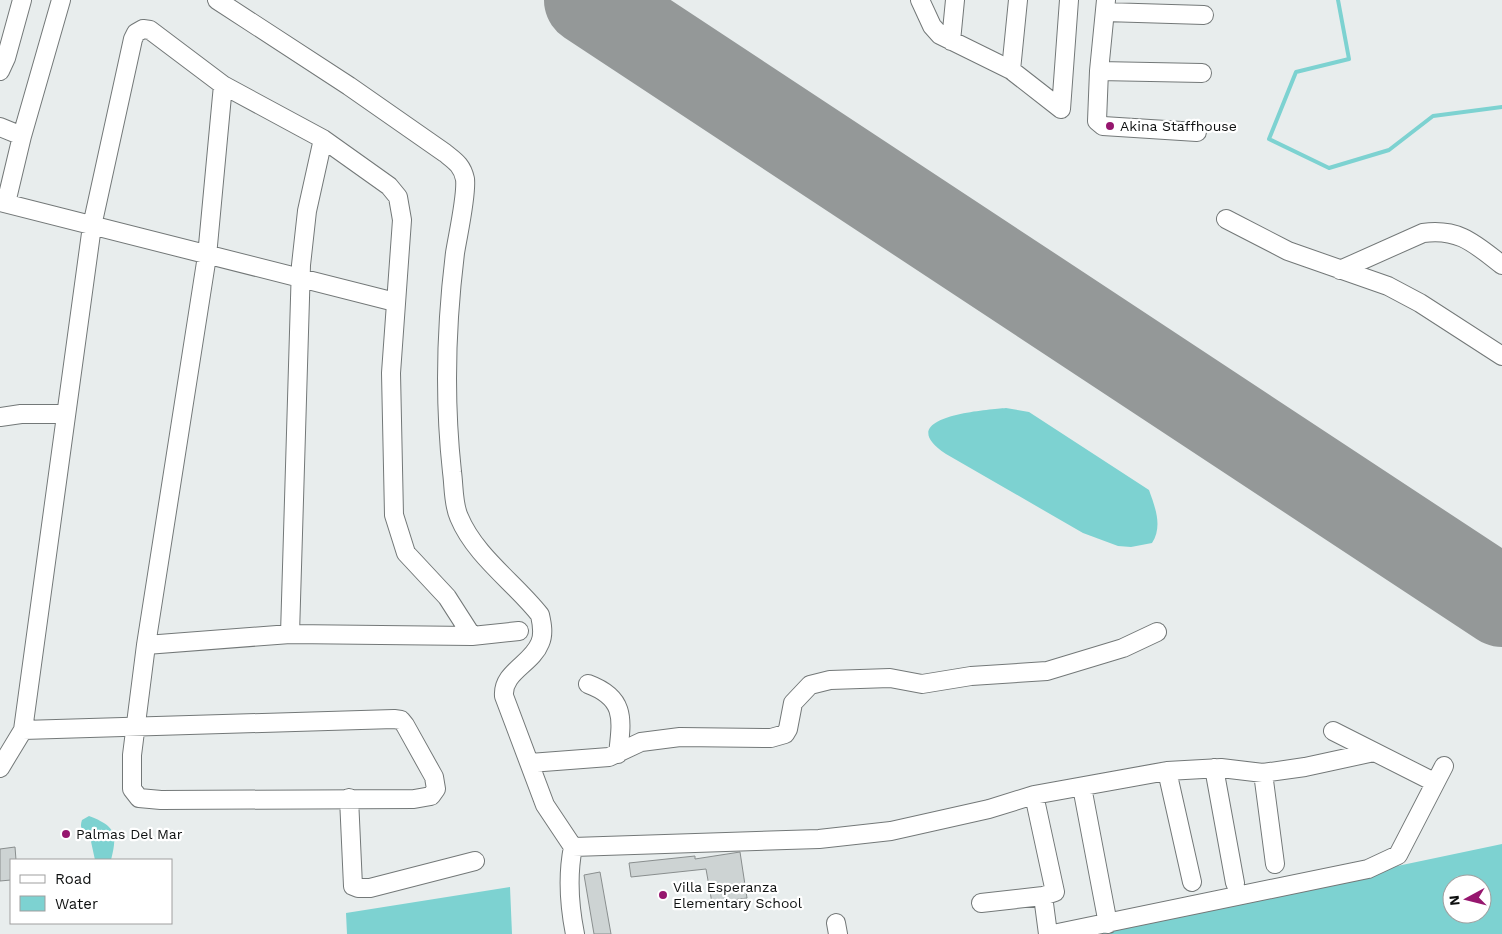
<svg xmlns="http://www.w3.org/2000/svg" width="1502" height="934" viewBox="0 0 1502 934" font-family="'Work Sans',sans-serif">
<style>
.water{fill:#7dd2d1;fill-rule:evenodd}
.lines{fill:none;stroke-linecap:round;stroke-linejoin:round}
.stream{stroke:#7dd2d1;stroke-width:4}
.taxiway{stroke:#949898;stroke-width:36}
.runway{stroke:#949898;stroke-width:90}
.building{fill:#cdd3d3;stroke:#898e8e}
.minor-casing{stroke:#737878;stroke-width:20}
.minor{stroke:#fff;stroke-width:18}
.poi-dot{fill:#96166e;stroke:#fff;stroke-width:2}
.labels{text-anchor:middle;stroke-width:4.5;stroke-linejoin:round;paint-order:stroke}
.poi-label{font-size:14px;fill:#0e1010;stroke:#fff;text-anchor:start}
</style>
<rect width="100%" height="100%" fill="#e8eded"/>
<path class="water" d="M1006,408L1029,412L1149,490C1155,507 1163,526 1152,543L1131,547L1118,546L1083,533L946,454C890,417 983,410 1006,408Z
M89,816C115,826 118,833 111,860H95L90,837C83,832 79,829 82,820Z
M1502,844V934H1074ZM1452,884H1482V914H1452Z
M510,887L512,934H347L346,913Z"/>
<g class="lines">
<path class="stream" d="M1338,0L1349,59L1296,72L1269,139L1329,168L1389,150L1433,116L1502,107"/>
<path class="taxiway" d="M1230,422L1277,430L1284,440C1287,460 1270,471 1253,462Z"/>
<path class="runway" d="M589,0L1502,602"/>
</g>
<path class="building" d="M15,847L16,860H11V880L0,881V849Z
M740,852L747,898L712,903L706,869L631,877L629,863L695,856V859Z
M600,872L611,934H594L584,875Z"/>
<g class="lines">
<defs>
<path id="minor" d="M217,0L349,86L445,153C455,161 462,165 465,179C467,195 458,234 455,253C446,326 444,399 452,472C454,486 453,504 459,517C475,556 515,583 540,615C542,624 544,634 540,643C532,664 502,672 504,696L545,805L573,847C567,877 569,904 575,934
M920,0L932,26L940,35L1011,70L1061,109
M1106,0L1099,71L1097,121L1103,126L1197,132
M1105,12L1204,15
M951,41L955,0
M1011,70L1018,0
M0,71L6,58L22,0
M1099,71L1202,73
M1061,109L1069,0
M0,127L22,136
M0,202L395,302
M6,203L22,136L61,0
M1226,219L1288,251L1388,286L1420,303L1502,356
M1340,270L1423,233C1459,228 1475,244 1502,265
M0,417L21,414H65
M290,634L301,265L307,211L323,139
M146,645L290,634L472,636L519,631
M588,684C626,698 622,719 618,754
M23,730L394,719L401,720L405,725L434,777L436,789L431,796L414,799L161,800L139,798L132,789V755L146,645L207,256L223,85
M1333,731L1434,782
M530,763L609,757L641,742L680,737L771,738L785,734L788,729L793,703L810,685L830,680L890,678L922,684L971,676L1047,671L1123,648L1157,632
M0,768L23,730L92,226L133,39L136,33L143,29L150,30L223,85L323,139L389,186L398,197L402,220L391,373L394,515L406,553L447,597L472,636
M1214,768L1235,883
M1167,771L1192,882
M1263,773L1275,864
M1082,787L1108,924
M349,798L353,886L358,888H370L475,861
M573,847L819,839L891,831L989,809L1034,795L1167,771L1221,768L1263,773L1305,767L1374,752
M1043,896L1048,934
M981,903L1043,896L1055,892L1034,795
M836,923L838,934
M1053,934L1368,869L1398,855L1444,766"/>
</defs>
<use href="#minor" class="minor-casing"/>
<use href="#minor" class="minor"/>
</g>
<g class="poi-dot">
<circle cx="1110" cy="126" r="5"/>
<circle cx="66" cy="834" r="5"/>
<circle cx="663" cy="895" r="5"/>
</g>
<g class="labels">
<g class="poi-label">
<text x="1120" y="131">Akina Staffhouse</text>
<text x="76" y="839">Palmas Del Mar</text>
<text x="673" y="892">Villa Esperanza<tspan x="673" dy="16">Elementary School</tspan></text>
</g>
</g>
<rect x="10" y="859" width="162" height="65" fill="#ffffff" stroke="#9f9f9f"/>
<rect x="20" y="875" width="25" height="8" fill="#ffffff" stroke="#9f9f9f"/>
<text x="55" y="884" font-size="15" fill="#0e1010">Road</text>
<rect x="20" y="896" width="25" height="15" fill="#7dd2d1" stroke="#9f9f9f"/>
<text x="55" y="909" font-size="15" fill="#0e1010">Water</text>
<g transform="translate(1467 899) rotate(263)"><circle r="24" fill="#ffffff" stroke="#9f9f9f"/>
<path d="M0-4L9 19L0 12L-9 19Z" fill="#96166e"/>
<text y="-8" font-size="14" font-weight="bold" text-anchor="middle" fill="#0e1010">N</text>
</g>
</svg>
